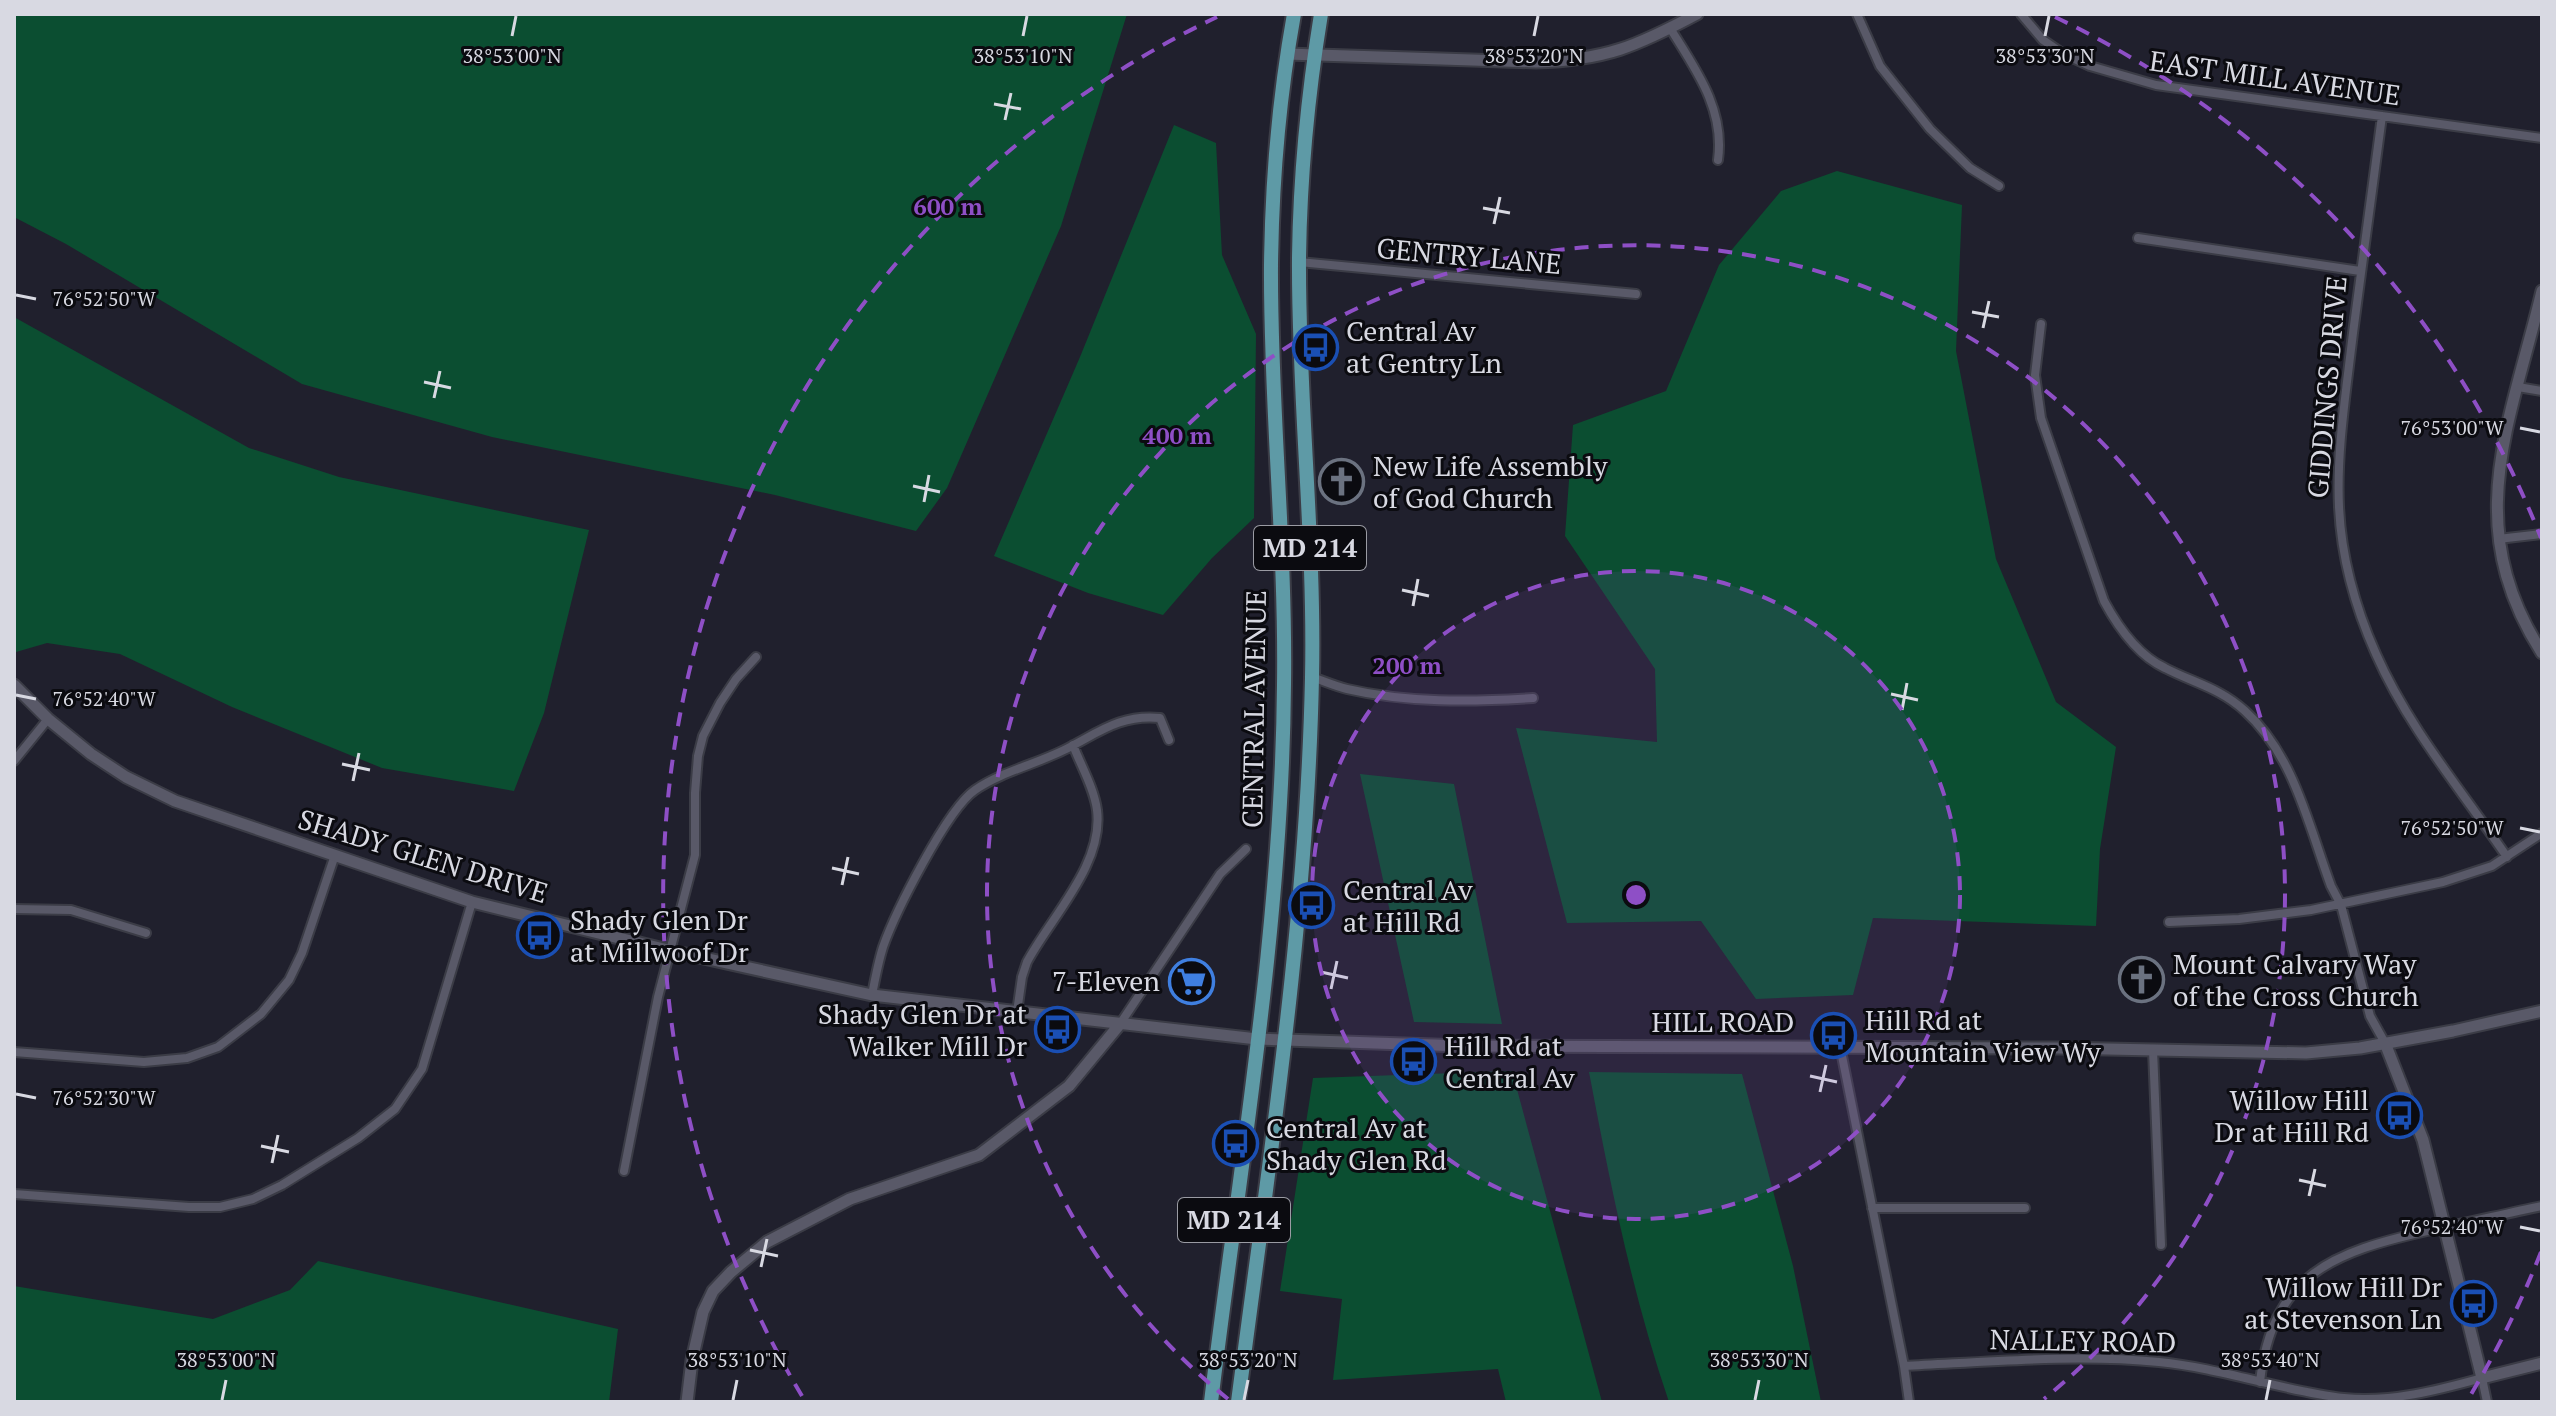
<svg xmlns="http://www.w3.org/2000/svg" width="2556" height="1416" viewBox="0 0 2556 1416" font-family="'PT Serif',serif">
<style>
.green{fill:#0b4e31}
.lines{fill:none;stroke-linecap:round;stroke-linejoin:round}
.minor-casing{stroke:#3b3c46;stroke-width:12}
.tertiary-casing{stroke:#3b3c46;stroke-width:15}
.primary-casing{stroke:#3b3c46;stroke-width:18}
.minor{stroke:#595968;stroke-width:8}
.tertiary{stroke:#595968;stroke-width:11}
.primary{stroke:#5e9aa6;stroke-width:14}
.ticks{fill:none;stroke:#d8d9e2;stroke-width:3}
.ring{fill:none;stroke:#8e4fc6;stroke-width:4;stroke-dasharray:14 10}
.labels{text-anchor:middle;stroke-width:6;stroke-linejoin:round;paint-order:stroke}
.shield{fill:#0b0b10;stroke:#9a9ba3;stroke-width:2}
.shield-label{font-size:26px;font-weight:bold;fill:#d8d9e2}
.street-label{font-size:28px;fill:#d8d9e2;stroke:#0b0b10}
.poi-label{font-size:28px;fill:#d8d9e2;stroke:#0b0b10;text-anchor:start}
.ticks-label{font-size:20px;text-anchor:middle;fill:#d8d9e2;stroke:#0b0b10;stroke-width:6;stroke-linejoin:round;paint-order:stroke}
.centre{fill:#8e4fc6;stroke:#0b0b10;stroke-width:4}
.ring-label{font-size:24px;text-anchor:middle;font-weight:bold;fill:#8e4fc6;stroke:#0b0b10;stroke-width:6;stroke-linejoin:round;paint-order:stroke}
</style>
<rect width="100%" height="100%" fill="#20202d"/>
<path class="green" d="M14,14H1127L1061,226L947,488L916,531L775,495L492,437L302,384L66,244L14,217Z
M1174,125L1216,143L1222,255L1256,334L1254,518L1212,558L1163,615L1088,593L994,556L1080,357Z
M1837,171L1962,205L1956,351L1996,559L2056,702L2116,747L2100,849L2096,926L1873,918L1853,995L1756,999L1701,921L1567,923L1516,728L1657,742L1655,669L1565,536L1573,425L1666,391L1719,265L1781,191Z
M14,317L249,448L339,477L589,530L544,713L514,791L382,768L232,707L120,654L47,643L16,652L14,648Z
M1360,774L1454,784L1502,1024L1414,1022Z
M1512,1071L1602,1402H1506L1498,1369L1333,1380L1342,1299L1280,1291L1313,1078Z
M1589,1072L1742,1074L1793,1266L1821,1402H1669C1632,1294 1610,1183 1589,1072Z
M318,1261L618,1329L609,1402H14V1286L213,1319L290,1290Z"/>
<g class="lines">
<defs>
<path id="minor" d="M1857,14L1880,66L1930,129L1970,168L1999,186
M2021,14L2043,40L2062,53L2090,66L2156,85L2542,138
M1670,28C1696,70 1725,109 1718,160
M2382,116C2372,189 2362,261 2353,333C2338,458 2322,533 2376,654C2408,727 2462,791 2507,857
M2138,238L2360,271
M1299,262L1636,294
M2041,324L2035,375L2041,418L2104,601C2118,627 2137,655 2165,668C2194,683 2220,688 2245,711C2294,755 2309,827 2331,886L2341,905L2370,1016L2385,1043
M2518,387L2542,391
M2498,539L2542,534
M1312,677C1324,681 1335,686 1347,689C1407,703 1471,702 1533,698
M14,761L48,719
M14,909L71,910L146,933
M2169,922L2239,919L2311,910L2443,882L2492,866L2542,833
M872,995C875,979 878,963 883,947C895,913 947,809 975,790C1001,772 1036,764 1064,750C1098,733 1120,714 1160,718L1169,740
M1017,1012L1022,977L1027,962C1051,917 1104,864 1097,810C1094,788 1081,766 1073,745
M1120,1024L1220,874L1246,849
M1840,1046L1904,1366L1909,1402
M2153,1050L2161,1245
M14,1052L144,1062L187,1058L218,1047L261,1014L289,980L302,953L335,855
M624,1171L658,997L695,855V793L698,756L703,736L720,703L736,679L756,657
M14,1194L189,1207H220L253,1199L282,1185L358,1138L395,1109L422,1069L472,902
M1872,1208H2025
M1904,1366C1988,1362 2075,1354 2159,1362C2222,1368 2282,1391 2344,1398C2389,1403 2439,1390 2482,1378L2487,1402
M2260,1382C2272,1274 2334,1252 2427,1231C2466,1223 2504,1214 2542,1206"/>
<path id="tertiary" d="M1287,54L1536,62C1606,60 1637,46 1697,14
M2542,291C2510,425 2460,524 2542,653
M14,685L48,719L91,754L126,777L175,801L472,902L672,951L872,995L1257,1039L1464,1046L2059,1048L2306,1053L2360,1048L2453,1031L2542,1011
M2385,1043L2423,1140L2482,1378L2542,1363
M687,1402L692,1360L703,1312L713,1291L731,1272L767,1242L850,1199L979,1155L1069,1086L1120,1024"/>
<path id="primary" d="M1211,1402C1240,1164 1282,926 1284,685C1286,545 1270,405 1271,265C1272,181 1279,97 1294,14
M1238,1402C1269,1162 1307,920 1312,678C1315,538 1298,398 1299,258C1300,176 1308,94 1321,14"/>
</defs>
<use href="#minor" class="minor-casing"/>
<use href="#tertiary" class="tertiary-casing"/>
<use href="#primary" class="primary-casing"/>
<use href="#minor" class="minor"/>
<use href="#tertiary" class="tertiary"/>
<use href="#primary" class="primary"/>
</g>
<path class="ticks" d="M512,36L516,16M1023,36L1027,16M1534,36L1538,16M2045,36L2049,16M994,104L1021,109M1005,120L1011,93M1483,208L1510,213M1494,224L1500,197M16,295L36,299M1972,312L1999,317M1983,328L1989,301M424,382L451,388M434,398L440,371M2520,428L2540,432M913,486L940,492M924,502L929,475M1402,590L1429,596M1413,606L1418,579M1891,694L1918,700M16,695L36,699M1902,710L1907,683M342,764L370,770M353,781L359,753M2520,828L2540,832M832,868L859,874M842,885L848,857M1321,972L1348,978M1331,989L1337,961M1810,1076L1837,1082M1820,1092L1826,1065M16,1094L36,1098M261,1146L289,1152M272,1163L278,1135M2299,1180L2326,1186M2309,1196L2315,1169M2520,1227L2540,1231M750,1250L778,1256M761,1267L767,1239M222,1400L226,1380M733,1400L737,1380M1244,1400L1248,1380M1755,1400L1759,1380M2266,1400L2270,1380"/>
<circle cx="1636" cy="895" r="324" fill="#8e4fc6" fill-opacity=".12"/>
<g class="ring">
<circle cx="1636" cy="895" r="324"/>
<path d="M1228 1399A649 649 0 1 1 2044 1399"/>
<path d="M2541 1252A973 973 0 0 1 2470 1396M802 1396A973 973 0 0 1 1217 17M2055 17A973 973 0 0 1 2541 538"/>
</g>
<defs>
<symbol id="bus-ring" viewBox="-11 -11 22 22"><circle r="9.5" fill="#0b0b10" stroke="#1a4fb4" stroke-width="1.5"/><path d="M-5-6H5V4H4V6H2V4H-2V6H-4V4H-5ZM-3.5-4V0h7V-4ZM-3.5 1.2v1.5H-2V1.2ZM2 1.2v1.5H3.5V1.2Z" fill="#1a4fb4"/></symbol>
<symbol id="church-ring" viewBox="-11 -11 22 22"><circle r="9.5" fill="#0b0b10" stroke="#6b7280" stroke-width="1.5"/><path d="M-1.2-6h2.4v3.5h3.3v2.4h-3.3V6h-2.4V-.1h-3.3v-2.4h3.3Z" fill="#6b7280"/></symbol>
<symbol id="supermarket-ring" viewBox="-11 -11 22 22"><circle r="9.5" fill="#0b0b10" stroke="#3f7fe0" stroke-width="1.5"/><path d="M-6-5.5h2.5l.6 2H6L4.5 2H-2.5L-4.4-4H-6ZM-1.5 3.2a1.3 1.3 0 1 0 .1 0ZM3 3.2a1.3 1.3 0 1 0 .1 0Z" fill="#3f7fe0"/></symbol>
</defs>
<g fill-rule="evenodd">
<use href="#bus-ring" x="1290" y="322" width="51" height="51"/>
<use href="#church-ring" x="1316" y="456" width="51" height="51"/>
<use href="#bus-ring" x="1286" y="880" width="51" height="51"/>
<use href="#bus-ring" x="514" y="910" width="51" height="51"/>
<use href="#church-ring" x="2116" y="954" width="51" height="51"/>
<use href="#supermarket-ring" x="1166" y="956" width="51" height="51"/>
<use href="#bus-ring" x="1032" y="1004" width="51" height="51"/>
<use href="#bus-ring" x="1808" y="1010" width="51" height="51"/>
<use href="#bus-ring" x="1388" y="1036" width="51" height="51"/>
<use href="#bus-ring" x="2374" y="1090" width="51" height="51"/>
<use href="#bus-ring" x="1210" y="1118" width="51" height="51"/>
<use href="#bus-ring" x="2448" y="1278" width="51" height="51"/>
</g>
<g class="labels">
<g class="shield">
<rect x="1254" y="526" width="112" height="44" rx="6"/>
<rect x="1178" y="1198" width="112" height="44" rx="6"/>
</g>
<g class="shield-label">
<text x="1310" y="557">MD 214</text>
<text x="1234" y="1229">MD 214</text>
</g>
<g class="street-label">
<text transform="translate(2275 78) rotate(8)" y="10">EAST MILL AVENUE</text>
<text transform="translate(1469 256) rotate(5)" y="10">GENTRY LANE</text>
<text transform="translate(2327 387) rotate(-85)" y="10">GIDDINGS DRIVE</text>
<text transform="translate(1254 709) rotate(-89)" y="10">CENTRAL AVENUE</text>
<text transform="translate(423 856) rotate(17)" y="10">SHADY GLEN DRIVE</text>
<text x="1723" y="1032">HILL ROAD</text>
<text transform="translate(2083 1341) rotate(1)" y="10">NALLEY ROAD</text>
</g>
<g class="poi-label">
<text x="1346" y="341">Central Av<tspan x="1346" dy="32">at Gentry Ln</tspan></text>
<text x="1373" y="476">New Life Assembly<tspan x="1373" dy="32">of God Church</tspan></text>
<text x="1343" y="900">Central Av<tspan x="1343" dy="32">at Hill Rd</tspan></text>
<text x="570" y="930">Shady Glen Dr<tspan x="570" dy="32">at Millwoof Dr</tspan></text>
<text x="2173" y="974">Mount Calvary Way<tspan x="2173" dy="32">of the Cross Church</tspan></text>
<text x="1160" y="991" text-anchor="end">7-Eleven</text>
<text x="1027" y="1024" text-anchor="end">Shady Glen Dr at<tspan x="1027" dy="32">Walker Mill Dr</tspan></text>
<text x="1865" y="1030">Hill Rd at<tspan x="1865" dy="32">Mountain View Wy</tspan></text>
<text x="1445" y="1056">Hill Rd at<tspan x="1445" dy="32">Central Av</tspan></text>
<text x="2369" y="1110" text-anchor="end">Willow Hill<tspan x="2369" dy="32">Dr at Hill Rd</tspan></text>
<text x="1266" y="1138">Central Av at<tspan x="1266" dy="32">Shady Glen Rd</tspan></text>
<text x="2442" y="1297" text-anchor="end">Willow Hill Dr<tspan x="2442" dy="32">at Stevenson Ln</tspan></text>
</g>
</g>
<g class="ticks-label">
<text x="512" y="63">38°53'00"N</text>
<text x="1023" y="63">38°53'10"N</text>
<text x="1534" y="63">38°53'20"N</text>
<text x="2045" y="63">38°53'30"N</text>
<text x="104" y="306">76°52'50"W</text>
<text x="2452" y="435">76°53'00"W</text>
<text x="104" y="706">76°52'40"W</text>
<text x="2452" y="835">76°52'50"W</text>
<text x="104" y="1105">76°52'30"W</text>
<text x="2452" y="1234">76°52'40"W</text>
<text x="226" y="1367">38°53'00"N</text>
<text x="737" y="1367">38°53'10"N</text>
<text x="1248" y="1367">38°53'20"N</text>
<text x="1759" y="1367">38°53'30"N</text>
<text x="2270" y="1367">38°53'40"N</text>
</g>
<circle cx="1636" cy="895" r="12" class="centre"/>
<g class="ring-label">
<text x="948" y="215">600 m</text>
<text x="1177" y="444">400 m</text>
<text x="1407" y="674">200 m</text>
</g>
<rect width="2556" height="1416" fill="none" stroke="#d8d9e2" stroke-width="32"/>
</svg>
